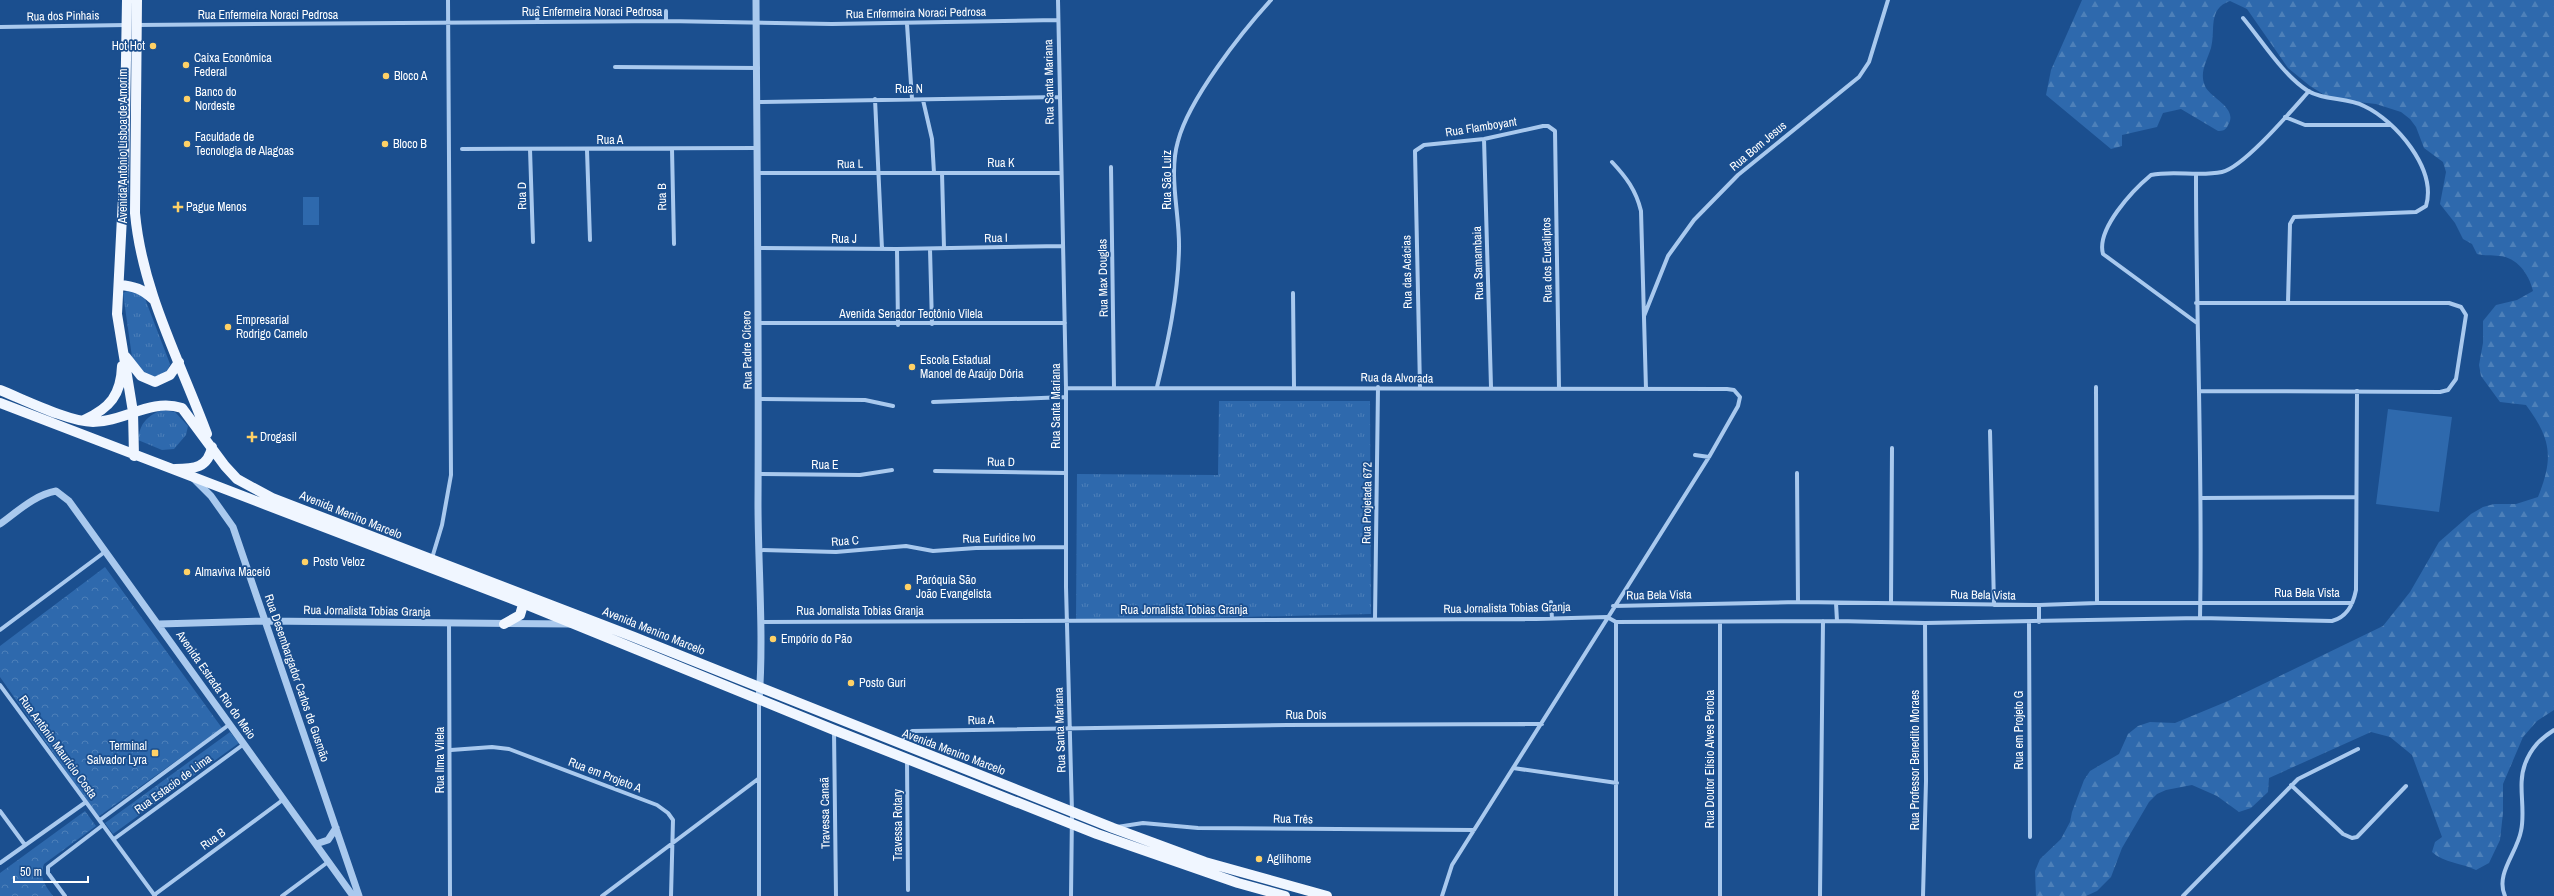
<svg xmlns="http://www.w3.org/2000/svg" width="2554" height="896" viewBox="0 0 2554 896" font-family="'Archivo Narrow',sans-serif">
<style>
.grass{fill:url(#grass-tufts)}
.forest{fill:url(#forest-firs)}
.park{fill:url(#park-crowns)}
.pitch{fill:#2e69ad}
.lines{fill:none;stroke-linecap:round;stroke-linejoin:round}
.minor{stroke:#a9c9ee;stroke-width:4}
.tertiary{stroke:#a9c9ee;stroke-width:7}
.primary{stroke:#f0f6ff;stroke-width:10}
.poi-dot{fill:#ffd166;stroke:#1b4f8f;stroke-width:1.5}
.labels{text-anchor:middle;stroke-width:3.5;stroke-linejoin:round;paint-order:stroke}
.street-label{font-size:12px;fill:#fff;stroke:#1b4f8f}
.poi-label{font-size:12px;fill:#fff;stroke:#1b4f8f;text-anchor:start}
</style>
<defs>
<pattern id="grass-tufts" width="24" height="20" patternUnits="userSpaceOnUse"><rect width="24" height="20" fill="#2e69ad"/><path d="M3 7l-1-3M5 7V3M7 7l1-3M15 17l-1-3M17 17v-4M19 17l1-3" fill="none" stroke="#4d80b9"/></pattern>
<pattern id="forest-firs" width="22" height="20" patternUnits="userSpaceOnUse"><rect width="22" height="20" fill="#2e69ad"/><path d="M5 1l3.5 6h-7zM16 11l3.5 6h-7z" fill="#4d80b9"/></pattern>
<pattern id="park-crowns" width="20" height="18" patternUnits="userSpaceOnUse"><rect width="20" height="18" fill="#2e69ad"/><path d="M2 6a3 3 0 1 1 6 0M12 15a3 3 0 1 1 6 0" fill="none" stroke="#4d80b9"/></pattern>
</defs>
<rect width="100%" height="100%" fill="#1b4f8f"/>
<path class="grass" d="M129,290L144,296L170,364L166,375L151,378L139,368L132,357L123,293Z
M1219,401H1370L1371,614L1076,621L1077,474L1218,475Z
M162,410L175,412L188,426L186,435L174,449L162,450L138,440C140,423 147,416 162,410Z"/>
<path class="forest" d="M2082,0H2554V710L2537,721L2523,737L2503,784V813L2500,840L2489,863L2476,870C2462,863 2444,863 2432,852L2435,842L2442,837L2412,755L2390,737L2371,732L2269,778L2268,792L2251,808L2239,812L2217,796L2192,785L2166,790L2157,794L2149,802L2122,848L2111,877L2097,891L2086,896H2036L2035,871L2040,859L2061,839L2070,822L2072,812L2084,780L2090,771L2119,754L2128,734L2138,726L2150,722L2175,723L2228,701L2383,626L2410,592L2439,542L2471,514L2483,507L2494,504H2516L2538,497C2554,457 2551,439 2526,405L2500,402L2481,376L2479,365L2483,343V321L2496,305L2517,300L2533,291C2529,274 2517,257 2499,256C2491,255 2485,256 2477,254L2472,244L2463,239L2455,223L2440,204L2446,172L2443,162L2424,148L2416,127L2410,119L2401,112L2376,104L2331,99L2310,86L2288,68L2247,9L2230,1C2207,9 2216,30 2211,48C2207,61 2199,72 2205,86C2210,98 2239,108 2228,125C2226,130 2223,131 2218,131L2181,109L2163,113L2157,127L2122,135V146L2111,149L2046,95L2051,70Z"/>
<path class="park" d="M105,567L222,728L98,817L0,677V646Z
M230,732L239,743L113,834L105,823Z
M85,811L96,826L44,864C39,878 45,885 53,896H0V873Z"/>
<path class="pitch" d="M303,197H319V225H303Z
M2388,409L2452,417L2439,512L2376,504Z"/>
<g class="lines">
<path class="minor" d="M1058,0L1066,388V587L1072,812L1071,896
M666,11V21
M2243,18C2263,42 2282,74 2308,91C2325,101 2347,97 2364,106C2396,121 2437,169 2426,206L2416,212L2294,217L2290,224L2288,303
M537,22L538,8
M907,24L912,99
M137,25L666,21L832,24L1057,20
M0,27L126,25
M615,67L758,68
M875,99L882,249
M923,100L932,139L934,173
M758,102L1059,97
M2285,117L2305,125H2390
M1484,139L1491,387
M462,149L757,148
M530,149L533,242
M672,149L674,244
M587,150L590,240
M1612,162C1626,177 1636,190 1641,211L1646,389
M1111,167L1114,388
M759,173H1060
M942,173L944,248
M2196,175C2196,323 2203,470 2200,618
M758,248L897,249L1062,246
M897,249L898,325
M930,249L932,324
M1293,293L1294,387
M2196,303H2449L2461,307L2466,315L2456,379L2448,390L2440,392L2199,391
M1644,316L1668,256L1694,220L1738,175L1859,77L1869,62L1888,0
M758,323H1065
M2197,323L2103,254C2096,229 2133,190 2151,175C2174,170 2198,177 2222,172C2244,167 2292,110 2309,91
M1157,387C1168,342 1178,296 1179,249C1180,214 1168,176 1178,141C1189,99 1241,33 1271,0
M2096,387L2097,603
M1066,388L1727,389L1734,390L1740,397L1738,406L1709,457L1452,865L1442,896
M1420,388L1415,151L1424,145L1484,139L1543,126H1548L1555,131L1559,388
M759,399L865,400L893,406
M933,402L1066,397
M1990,431L1994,605
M1695,455L1709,457
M935,471L1066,473
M1797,473L1798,602
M758,474L860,475L892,470
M2201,498L2356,497
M758,550L836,552L906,546L933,551L976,548L1065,547
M432,558L442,525L451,475L448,0
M1551,602L1552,619
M1836,603L1837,621
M1891,603L1892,448
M2039,605V622
M1613,606L1798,602L2039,605L2097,603H2352
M1607,617L1616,622V896
M1375,620L1378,387
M761,622L1536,619L1607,617
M1616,622L1837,621L1925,623L2200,618L2332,621C2347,617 2353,605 2356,590L2357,391
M1720,622V896
M2029,622L2030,837
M449,623L450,896
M0,630L106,551
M0,685L155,896
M759,700V896
M834,731L836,896
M898,742L912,731L1287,725L1542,724
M451,750L492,747L509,749L657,805L668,813L673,820L671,896
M907,759L908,890
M1513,768L1617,783
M2291,785L2343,834L2352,838L2357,837L2406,786
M0,811L25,845
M100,820L230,724
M1117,827L1143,823L1198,828L1474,830
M114,839L244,744
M0,863L86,802
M154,895L284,799
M65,896L48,873V867L103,825
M282,896L328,862
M602,896L758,779
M1820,896L1823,621
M1923,896L1926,781L1925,623
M2183,896L2298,779L2358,749
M2505,896C2495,874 2517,853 2521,831C2526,809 2517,785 2525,764C2531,748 2540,739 2554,730"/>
<path class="tertiary" d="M756,0C757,168 759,335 758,503C758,568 764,635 759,700
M194,479L211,496L233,527L359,896
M0,524C17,512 34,495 56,491L69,501L353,896
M159,624L265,621L571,624
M316,844L328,840L336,828"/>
<path class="primary" d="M127,0L124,178L117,314L133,412L134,456
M137,0L135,213C142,291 180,361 207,434
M119,285C134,286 143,289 154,300
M126,357L141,376L155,382L170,375L179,362
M0,390C23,399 69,422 93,422C124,422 150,398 182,408L225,466L237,479L272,498L634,637L1113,828L1205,862L1327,896
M0,403L525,604L834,730L1097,834L1238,883L1285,896
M84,420C110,408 121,395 122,366
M175,469C194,469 208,468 212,447
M504,624L520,615L525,598"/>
</g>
<g class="poi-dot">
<circle cx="153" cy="46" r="4"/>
<circle cx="186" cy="65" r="4"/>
<circle cx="386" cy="76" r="4"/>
<circle cx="187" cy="99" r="4"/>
<circle cx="187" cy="144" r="4"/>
<circle cx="385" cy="144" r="4"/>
<path d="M176 201h4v4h4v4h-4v4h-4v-4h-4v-4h4z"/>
<circle cx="228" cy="327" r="4"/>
<circle cx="912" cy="367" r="4"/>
<path d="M250 431h4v4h4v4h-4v4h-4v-4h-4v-4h4z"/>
<circle cx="305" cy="562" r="4"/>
<circle cx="187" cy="572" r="4"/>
<circle cx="908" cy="587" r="4"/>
<circle cx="773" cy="639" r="4"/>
<circle cx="851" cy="683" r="4"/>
<rect x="151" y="749" width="8" height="8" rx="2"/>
<circle cx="1259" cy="859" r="4"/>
</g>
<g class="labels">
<g class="street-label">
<text x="592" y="16">Rua Enfermeira Noraci Pedrosa</text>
<text transform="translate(916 13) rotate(-1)" y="4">Rua Enfermeira Noraci Pedrosa</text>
<text x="268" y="19">Rua Enfermeira Noraci Pedrosa</text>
<text transform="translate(63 16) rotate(-1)" y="4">Rua dos Pinhais</text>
<text transform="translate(1049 82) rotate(-91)" y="4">Rua Santa Mariana</text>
<text x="909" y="93">Rua N</text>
<text transform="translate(1481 127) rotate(-9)" y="4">Rua Flamboyant</text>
<text x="610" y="144">Rua A</text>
<text transform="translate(123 146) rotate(-90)" y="4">Avenida Antônio Lisboa de Amorim</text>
<text transform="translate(1758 146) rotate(-40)" y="4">Rua Bom Jesus</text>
<text x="1001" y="167">Rua K</text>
<text transform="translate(850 164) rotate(-1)" y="4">Rua L</text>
<text transform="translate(1167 180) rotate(-90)" y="4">Rua São Luiz</text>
<text transform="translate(522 196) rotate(-91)" y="4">Rua D</text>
<text transform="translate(662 197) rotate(-91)" y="4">Rua B</text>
<text transform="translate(996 238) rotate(-1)" y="4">Rua I</text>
<text x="844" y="243">Rua J</text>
<text transform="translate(1547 260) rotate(-91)" y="4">Rua dos Eucaliptos</text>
<text transform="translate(1478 263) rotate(-92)" y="4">Rua Samambaia</text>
<text transform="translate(1407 272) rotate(-91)" y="4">Rua das Acácias</text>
<text transform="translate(1103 278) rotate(-91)" y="4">Rua Max Douglas</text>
<text x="911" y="318">Avenida Senador Teotônio Vilela</text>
<text transform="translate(747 350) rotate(-91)" y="4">Rua Padre Cícero</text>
<text transform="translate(1397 378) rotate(1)" y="4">Rua da Alvorada</text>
<text transform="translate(1056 406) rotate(-90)" y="4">Rua Santa Mariana</text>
<text transform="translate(1001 462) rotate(1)" y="4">Rua D</text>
<text x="825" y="469">Rua E</text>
<text transform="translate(1367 503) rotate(-89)" y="4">Rua Projetada 672</text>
<text transform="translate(351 515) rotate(22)" y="4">Avenida Menino Marcelo</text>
<text transform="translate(999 538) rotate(-1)" y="4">Rua Euridice Ivo</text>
<text transform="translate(845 541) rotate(-4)" y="4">Rua C</text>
<text x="2307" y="597">Rua Bela Vista</text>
<text transform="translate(1659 595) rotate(-1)" y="4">Rua Bela Vista</text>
<text transform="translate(1983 595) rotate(1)" y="4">Rua Bela Vista</text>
<text transform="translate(1507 608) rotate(-1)" y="4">Rua Jornalista Tobias Granja</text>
<text x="1184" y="614">Rua Jornalista Tobias Granja</text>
<text transform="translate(367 611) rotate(1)" y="4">Rua Jornalista Tobias Granja</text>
<text x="860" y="615">Rua Jornalista Tobias Granja</text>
<text transform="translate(654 631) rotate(22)" y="4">Avenida Menino Marcelo</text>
<text transform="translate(297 678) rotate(71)" y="4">Rua Desembargador Carlos de Gusmão</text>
<text transform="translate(216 685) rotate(55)" y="4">Avenida Estrada Rio do Meio</text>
<text x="1306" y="719">Rua Dois</text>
<text transform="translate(981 720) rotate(-1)" y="4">Rua A</text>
<text transform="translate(1060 730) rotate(-92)" y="4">Rua Santa Mariana</text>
<text transform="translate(2019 730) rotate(-90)" y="4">Rua em Projeto G</text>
<text transform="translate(58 747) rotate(54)" y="4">Rua Antônio Maurício Costa</text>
<text transform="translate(954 752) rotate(21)" y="4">Avenida Menino Marcelo</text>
<text transform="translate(1710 759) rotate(-90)" y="4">Rua Doutor Elísio Alves Peroba</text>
<text transform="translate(440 760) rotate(-90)" y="4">Rua Ilma Vilela</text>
<text transform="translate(1915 760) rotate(-90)" y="4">Rua Professor Benedito Moraes</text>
<text transform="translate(605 775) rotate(21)" y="4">Rua em Projeto A</text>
<text transform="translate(173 784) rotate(-36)" y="4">Rua Estacio de Lima</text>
<text transform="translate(825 813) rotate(-91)" y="4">Travessa Canaã</text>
<text transform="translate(1293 819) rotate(1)" y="4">Rua Três</text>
<text transform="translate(898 825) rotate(-90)" y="4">Travessa Rotary</text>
<text transform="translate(213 839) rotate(-36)" y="4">Rua B</text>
</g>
<g class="poi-label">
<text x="145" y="50" text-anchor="end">Hot Hot</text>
<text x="194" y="62">Caixa Econômica<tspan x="194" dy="14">Federal</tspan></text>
<text x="394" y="80">Bloco A</text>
<text x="195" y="96">Banco do<tspan x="195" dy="14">Nordeste</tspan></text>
<text x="195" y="141">Faculdade de<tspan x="195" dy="14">Tecnologia de Alagoas</tspan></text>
<text x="393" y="148">Bloco B</text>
<text x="186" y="211">Pague Menos</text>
<text x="236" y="324">Empresarial<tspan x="236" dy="14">Rodrigo Camelo</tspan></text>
<text x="920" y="364">Escola Estadual<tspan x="920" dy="14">Manoel de Araújo Dória</tspan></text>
<text x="260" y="441">Drogasil</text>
<text x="313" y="566">Posto Veloz</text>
<text x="195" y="576">Almaviva Maceió</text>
<text x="916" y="584">Paróquia São<tspan x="916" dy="14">João Evangelista</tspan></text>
<text x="781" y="643">Empório do Pão</text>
<text x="859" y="687">Posto Guri</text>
<text x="147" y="750" text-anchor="end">Terminal<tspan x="147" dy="14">Salvador Lyra</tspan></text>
<text x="1267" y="863">Agilihome</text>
</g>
</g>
<path d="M14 876v6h74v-6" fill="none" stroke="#ffffff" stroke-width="2"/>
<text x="20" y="876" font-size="12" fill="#ffffff" stroke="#1b4f8f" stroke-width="3" paint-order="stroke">50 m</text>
</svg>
